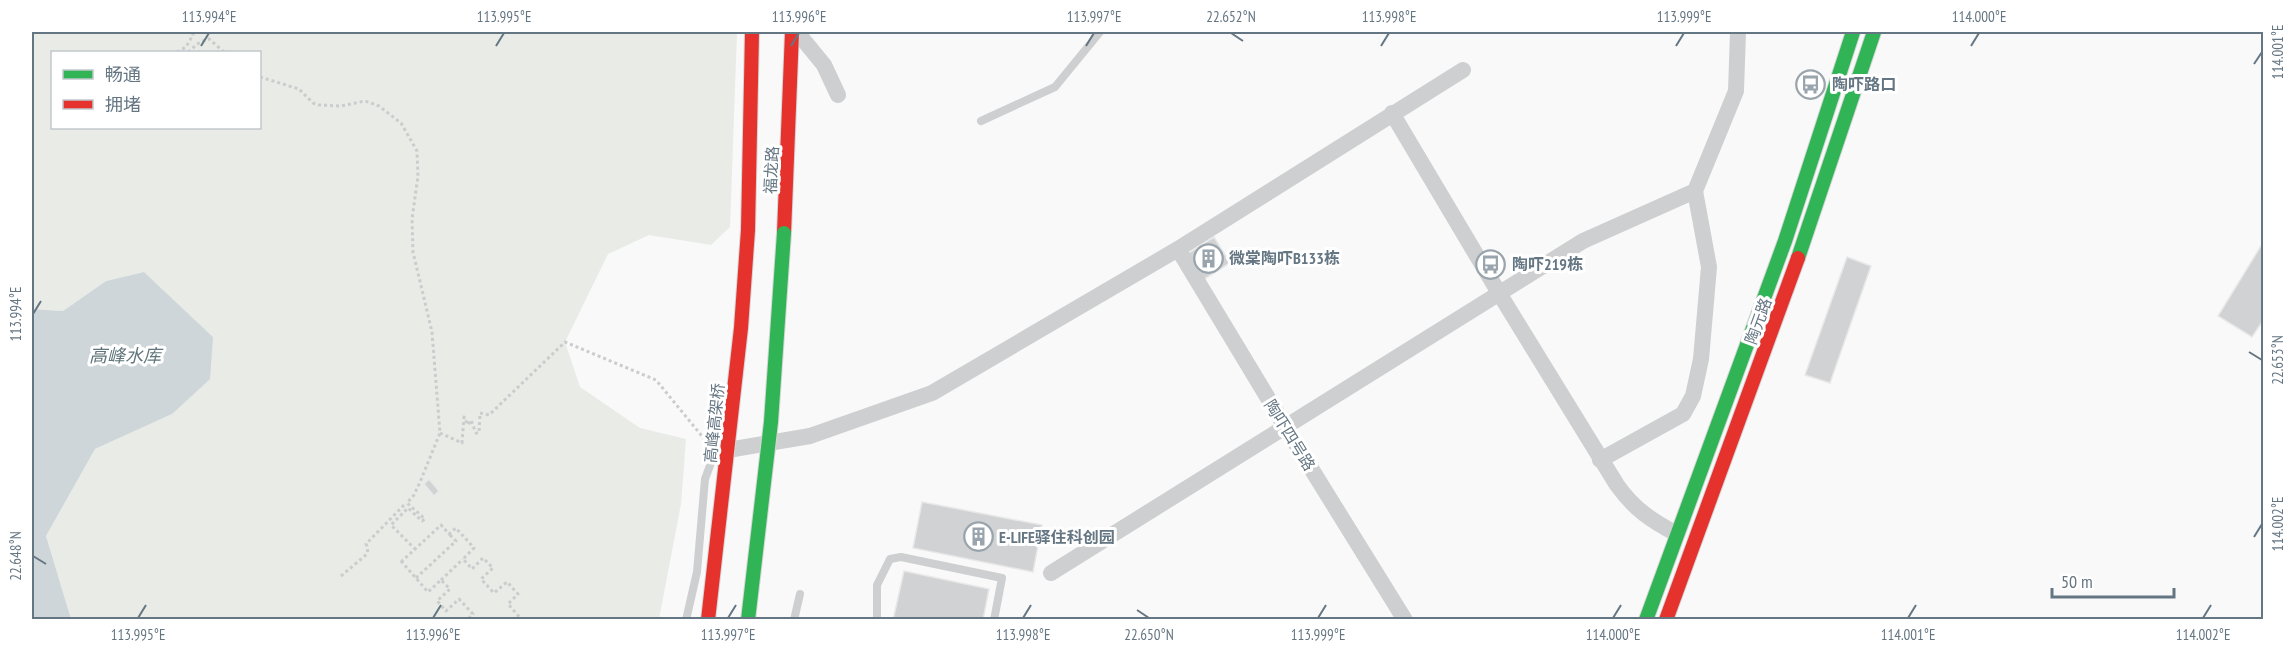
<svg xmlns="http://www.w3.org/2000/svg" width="2295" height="651" viewBox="0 0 2295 651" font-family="'PT Sans Narrow','Noto Sans SC',sans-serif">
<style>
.green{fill:#e8ebe6;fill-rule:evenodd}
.water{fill:#ced6d9}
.building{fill:#d0d2d3;stroke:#e8e8e8;stroke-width:1.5}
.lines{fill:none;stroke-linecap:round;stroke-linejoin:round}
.fast-casing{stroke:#d5d6d7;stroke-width:16}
.jam-casing{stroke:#d5d6d7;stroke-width:16}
.path{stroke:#cbcccd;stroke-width:3;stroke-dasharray:3 3;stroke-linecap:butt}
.lane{stroke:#cecfd0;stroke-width:8}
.street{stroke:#cecfd0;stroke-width:16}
.fast{stroke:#30b455;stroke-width:14}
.jam{stroke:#e5322d;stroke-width:14}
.fast-bridge-casing{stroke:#d5d6d6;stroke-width:16;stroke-linecap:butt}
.jam-bridge-casing{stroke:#d5d6d6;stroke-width:16;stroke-linecap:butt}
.fast-bridge{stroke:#30b455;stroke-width:14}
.jam-bridge{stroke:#e5322d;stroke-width:14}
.ticks{fill:none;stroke:#657683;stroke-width:2}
.labels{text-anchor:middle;stroke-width:6;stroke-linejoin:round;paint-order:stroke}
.poi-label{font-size:16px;font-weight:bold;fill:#657683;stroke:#fff;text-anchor:start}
.street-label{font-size:16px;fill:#657683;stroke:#fff}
.water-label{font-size:18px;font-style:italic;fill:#60757c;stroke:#fff}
.neatline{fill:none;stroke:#657683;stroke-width:2}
.ticks-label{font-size:15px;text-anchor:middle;fill:#657683}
</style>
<rect width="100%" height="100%" fill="#f9f9f9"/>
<path class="green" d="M32,32H737L730,227L711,245L649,235L608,254L565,342L580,387L640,428L686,439L681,504L659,619H71L46,536L95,449L172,414L213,337L144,272L106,281L63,311L32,309ZM52,52H260V128H52Z"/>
<path class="water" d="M144,272L213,337L210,379L172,414L95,449L46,536L71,619H32V309L63,311L106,281Z"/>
<path class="building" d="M1214,237L1230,263L1203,280L1187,254Z
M2264,241V319L2252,337L2218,316Z
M1847,257L1871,266L1830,383L1805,375Z
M429,479L439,491L434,496L424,484Z
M922,502L1042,525L1033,572L913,548Z
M904,571L989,589L983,620H893Z"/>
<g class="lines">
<defs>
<path id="fast" d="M1798,258L1874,32
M1646,620L1785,241L1853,32"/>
<path id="jam" d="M748,230L752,32
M784,233L792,32
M1666,620L1798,258"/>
</defs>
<use href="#fast" class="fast-casing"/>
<use href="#jam" class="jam-casing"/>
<path class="path" d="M177,52L186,47L193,35L192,32
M188,52L200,42L209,39L224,52
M260,77L299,89L313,103L319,105L341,106L365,101L379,106L401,123L417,151L418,176L412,219L413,252L432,332L440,433L420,482L414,495L407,503L425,519L422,521L408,508L391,525L415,549
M440,433L462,443L464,417L468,425L471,420L476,433H479L480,413L489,415L565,342L656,380L706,441
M401,561L428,592L441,580L450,589L437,601L446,611L459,599L473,614L467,620
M401,562L441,525L449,534L456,528L474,548L463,559L472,569L483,558L493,568L481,579L494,593L507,582L518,594L508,604L522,620
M341,576L367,554L368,548L366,544L406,503
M416,578L456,541L449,534
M441,580L463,559"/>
<path class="lane" d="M981,121L1055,87L1100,32
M686,620L697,572L705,479L715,452
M794,620L800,594
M877,620V585L890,559L901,557L1002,578L994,620"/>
<path class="street" d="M797,32L824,65L838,95
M1392,113L1499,293L1617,485C1634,509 1652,521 1677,534
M1178,249L1286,428L1405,620
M722,451L810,436L932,393L1178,249L1463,70
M1600,460L1683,414L1693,396L1701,359L1709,267L1695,191L1736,91L1738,32
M1051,573L1583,241L1695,191"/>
<use href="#fast" class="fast"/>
<use href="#jam" class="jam"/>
<defs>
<path id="fast-bridge" d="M748,620L771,422L784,233"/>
<path id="jam-bridge" d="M708,620L741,328L748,230"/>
</defs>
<use href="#fast-bridge" class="fast-bridge-casing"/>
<use href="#jam-bridge" class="jam-bridge-casing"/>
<use href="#fast-bridge" class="fast-bridge"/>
<use href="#jam-bridge" class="jam-bridge"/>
</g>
<path class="ticks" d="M1231,33L1243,41M201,46L209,33M496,46L504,33M791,46L799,33M1086,46L1094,33M1381,46L1389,33M1676,46L1684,33M1971,46L1979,33M2254,64L2262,52M33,314L41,301M2249,352L2262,360M2254,537L2262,524M33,556L46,564M1137,610L1149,618M138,618L146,605M433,618L441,605M728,618L736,605M1023,618L1031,605M1318,618L1326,605M1613,618L1621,605M1908,618L1916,605M2203,618L2211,605"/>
<defs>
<symbol id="bus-ring" viewBox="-11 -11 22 22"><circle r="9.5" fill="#fff" stroke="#99a4ac" stroke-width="1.5"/><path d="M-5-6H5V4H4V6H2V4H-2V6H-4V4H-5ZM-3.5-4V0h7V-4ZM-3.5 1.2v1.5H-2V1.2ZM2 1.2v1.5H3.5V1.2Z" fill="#99a4ac"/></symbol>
<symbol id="building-ring" viewBox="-11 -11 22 22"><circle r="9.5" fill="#fff" stroke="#99a4ac" stroke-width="1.5"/><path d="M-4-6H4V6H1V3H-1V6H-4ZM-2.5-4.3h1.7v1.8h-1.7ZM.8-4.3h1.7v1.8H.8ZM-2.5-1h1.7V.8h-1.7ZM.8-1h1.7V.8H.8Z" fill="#99a4ac"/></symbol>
</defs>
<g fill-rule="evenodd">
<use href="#bus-ring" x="1794" y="68" width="33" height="33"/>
<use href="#building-ring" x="1192" y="242" width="33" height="33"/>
<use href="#bus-ring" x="1474" y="248" width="33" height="33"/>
<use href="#building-ring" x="962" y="520" width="33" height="33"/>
</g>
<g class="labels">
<g class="poi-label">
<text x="1832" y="90">陶吓路口</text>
<text x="1229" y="264">微棠陶吓B133栋</text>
<text x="1512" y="270">陶吓219栋</text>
<text x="999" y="543">E-LIFE驿住科创园</text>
</g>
<g class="street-label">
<text transform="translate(771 170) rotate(-87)" y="6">福龙路</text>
<text transform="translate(1758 321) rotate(-70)" y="6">陶元路</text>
<text transform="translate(714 423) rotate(-84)" y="6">高峰高架桥</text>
<text transform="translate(1290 435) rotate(58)" y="6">陶吓四号路</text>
</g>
<g class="water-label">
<text x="125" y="362">高峰水库</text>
</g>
</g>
<rect width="2295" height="651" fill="none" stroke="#ffffff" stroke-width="66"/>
<rect x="51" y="51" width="210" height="78" fill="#ffffff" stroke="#c1c8cd" stroke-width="1.5"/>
<rect x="63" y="70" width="30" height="9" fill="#30b455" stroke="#c1c8cd" stroke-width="1.5"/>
<text x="105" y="81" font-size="18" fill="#657683">畅通</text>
<rect x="63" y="100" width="30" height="9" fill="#e5322d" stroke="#c1c8cd" stroke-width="1.5"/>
<text x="105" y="111" font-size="18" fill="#657683">拥堵</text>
<path d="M2052 588v9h122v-9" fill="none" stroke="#657683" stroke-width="3"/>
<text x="2061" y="588" font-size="18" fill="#657683" stroke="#ffffff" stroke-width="4.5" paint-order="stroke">50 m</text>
<rect x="33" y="33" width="2229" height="585" class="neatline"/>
<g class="ticks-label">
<text x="209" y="22">113.994°E</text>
<text x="504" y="22">113.995°E</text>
<text x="799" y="22">113.996°E</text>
<text x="1094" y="22">113.997°E</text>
<text x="1231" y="22">22.652°N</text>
<text x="1389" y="22">113.998°E</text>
<text x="1684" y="22">113.999°E</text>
<text x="1979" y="22">114.000°E</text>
<text transform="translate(2278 52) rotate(-90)" y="5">114.001°E</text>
<text transform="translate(16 314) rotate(-90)" y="5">113.994°E</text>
<text transform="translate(2278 360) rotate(-90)" y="5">22.653°N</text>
<text transform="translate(2278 524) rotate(-90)" y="5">114.002°E</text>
<text transform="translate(16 556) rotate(-90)" y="5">22.648°N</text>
<text x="138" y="640">113.995°E</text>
<text x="433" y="640">113.996°E</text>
<text x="728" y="640">113.997°E</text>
<text x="1023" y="640">113.998°E</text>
<text x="1149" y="640">22.650°N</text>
<text x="1318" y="640">113.999°E</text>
<text x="1613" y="640">114.000°E</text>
<text x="1908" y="640">114.001°E</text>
<text x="2203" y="640">114.002°E</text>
</g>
</svg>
